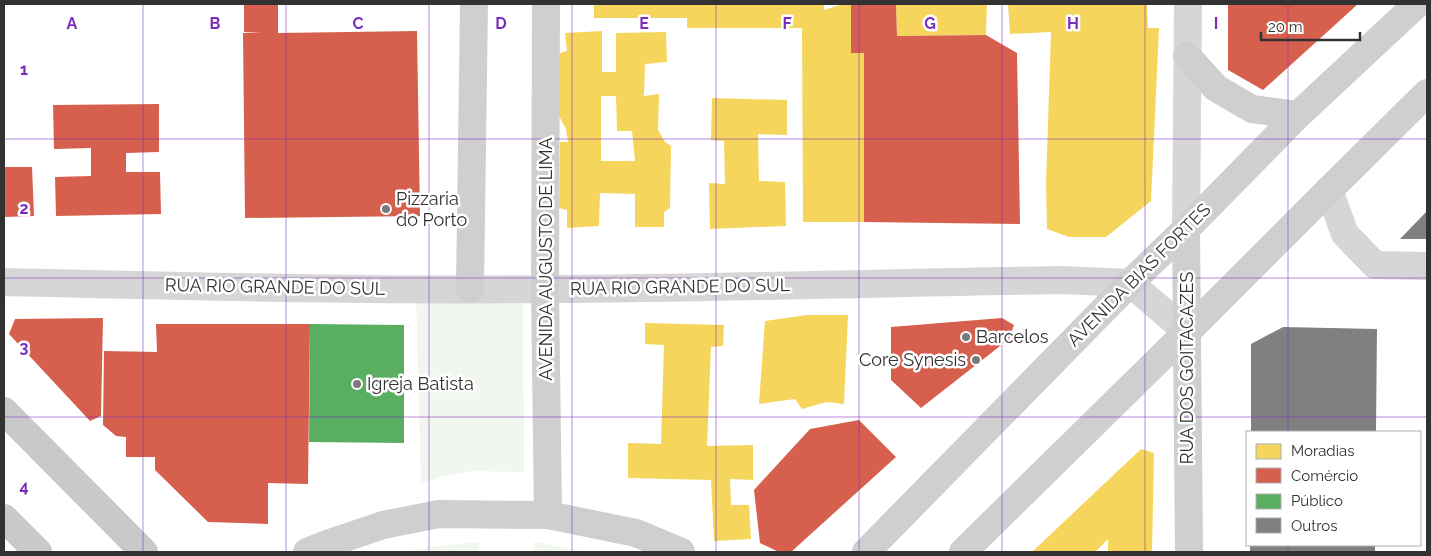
<svg xmlns="http://www.w3.org/2000/svg" width="1431" height="556" viewBox="0 0 1431 556" font-family="Raleway,sans-serif">
<style>
.green{fill:#f1f6ee}
.homes{fill:#f6d55c;fill-rule:evenodd}
.shops{fill:#d6604d}
.public{fill:#5aae61}
.building{fill:#808080}
.lines{fill:none;stroke-linecap:round;stroke-linejoin:round}
.minor{stroke:#d6d6d6;stroke-width:28}
.tertiary{stroke:#d6d6d6;stroke-width:28}
.secondary{stroke:#cfcfcf;stroke-width:28}
.primary{stroke:#c9c9c9;stroke-width:28}
.grid{fill:none;stroke:#7b2cbf;stroke-width:1;stroke-opacity:0.55}
.poi-dot{fill:#7a7a7a;stroke:#fff;stroke-width:2}
.labels{text-anchor:middle;stroke-width:5;stroke-linejoin:round;paint-order:stroke}
.poi-label{font-size:18px;fill:#323232;stroke:#fff;text-anchor:start}
.street-label{font-size:18px;fill:#323232;stroke:#fff}
.grid-label{font-size:16px;text-anchor:middle;font-weight:bold;fill:#7b2cbf;stroke:#fff;stroke-width:5;stroke-linejoin:round;paint-order:stroke}
</style>
<rect width="100%" height="100%" fill="#fff"/>
<path class="green" d="M416,294L523,298L524,472L473,471L444,476L421,483Z
M479,542L478,552H407L429,547Z
M534,542L586,552H534Z"/>
<path class="homes" d="M594,4H824V10L843,4H851V53H864V222H803L802,28H687V18H594Z
M896,4H987L986,35L897,36Z
M1008,4H1147L1148,28H1159L1151,201L1106,237H1069L1047,229L1046,183L1051,32L1010,34Z
M602,31V72H616V33L666,32L667,62L645,64L644,96L659,94L658,130L665,142L671,146L670,208L664,212V227H635V194L600,193L599,226L567,228V210L559,208L560,142H568L566,129L559,116L557,54L567,51L565,33ZM601,96H616L617,131H632L635,161H601Z
M712,98L787,100V135L758,134L759,181L785,182L786,226L710,229L709,183L725,184L724,141L711,140Z
M807,315H848L844,404L826,402L802,409L795,399L759,404L765,321Z
M645,323L724,325L723,346L711,347L707,446L753,445V480L730,479L731,505H749L751,539L714,541L711,480L628,478V443L661,444L664,345L645,344Z
M1141,449L1154,453L1152,552H1108V539L1095,552H1032Z"/>
<path class="shops" d="M244,4H278V33L417,31L420,216L245,218L243,33L261,32H244Z
M851,4H896L897,36L986,35L1017,53L1020,224L864,222V53H851Z
M1228,4H1358L1263,90L1228,70Z
M159,104V152L126,153V172H160L161,214L56,216L55,177L91,176V148L54,149L53,105Z
M4,167H32L34,216L4,217Z
M103,318L101,416L90,421L9,334L15,319Z
M1002,318L1014,325L1009,339L921,408L891,380V327Z
M156,324H310L308,484L268,483V524L208,522L155,470V457H126V437L116,436L103,425L104,351L157,352Z
M859,420L896,457L791,552H779L760,543L754,490L810,429Z"/>
<path class="public" d="M310,324L404,325V443L309,442Z"/>
<path class="building" d="M1427,211V239H1400Z
M1283,327L1377,329L1376,432H1251V344Z
M1250,545H1375V552H1250Z"/>
<g class="lines">
<path class="minor" d="M1186,229L1188,4"/>
<path class="tertiary" d="M1329,190L1345,234L1375,265L1427,266
M4,282C184,286 365,291 546,289C717,288 889,283 1061,280L1130,283L1187,332"/>
<path class="secondary" d="M546,4L545,289L548,515
M1187,56L1216,88L1252,109L1298,115
M1186,229L1189,552
M470,289L474,4
M307,552L327,544L383,525L439,514L548,515L636,533L681,552
M866,552L1130,283L1186,229L1298,115L1417,4
M963,552L1187,332L1329,190L1427,93"/>
<path class="primary" d="M4,411L144,552
M4,518L38,552"/>
</g>
<path class="grid" d="M143,4V552M286,4V552M429,4V552M572,4V552M716,4V552M859,4V552M1002,4V552M1145,4V552M1288,4V432M4,139H1427M4,278H1427M4,417H1427M1288,545V552"/>
<g class="poi-dot">
<circle cx="386" cy="209" r="5"/>
<circle cx="966" cy="337" r="5"/>
<circle cx="976" cy="360" r="5"/>
<circle cx="357" cy="384" r="5"/>
</g>
<g class="labels">
<g class="poi-label">
<text x="396" y="205">Pizzaria<tspan x="396" dy="21">do Porto</tspan></text>
<text x="976" y="343">Barcelos</text>
<text x="966" y="366" text-anchor="end">Core Synesis</text>
<text x="367" y="390">Igreja Batista</text>
</g>
<g class="street-label">
<text transform="translate(546 259) rotate(-90)" y="6">AVENIDA AUGUSTO DE LIMA</text>
<text transform="translate(1139 275) rotate(-45)" y="6">AVENIDA BIAS FORTES</text>
<text transform="translate(275 287) rotate(1)" y="6">RUA RIO GRANDE DO SUL</text>
<text transform="translate(680 287) rotate(-1)" y="6">RUA RIO GRANDE DO SUL</text>
<text transform="translate(1187 368) rotate(-90)" y="6">RUA DOS GOITACAZES</text>
</g>
</g>
<g class="grid-label">
<text x="72" y="29">A</text>
<text x="215" y="29">B</text>
<text x="358" y="29">C</text>
<text x="501" y="29">D</text>
<text x="644" y="29">E</text>
<text x="787" y="29">F</text>
<text x="930" y="29">G</text>
<text x="1073" y="29">H</text>
<text x="1216" y="29">I</text>
<text x="24" y="75">1</text>
<text x="24" y="214">2</text>
<text x="24" y="353">3</text>
<text x="24" y="492">4</text>
</g>
<rect width="1431" height="556" fill="none" stroke="#323232" stroke-width="10"/>
<rect x="1246" y="431" width="175" height="115" fill="#ffffff" stroke="#adadad"/>
<rect x="1256" y="444" width="25" height="15" fill="#f6d55c" stroke="#adadad"/>
<text x="1291" y="456" font-size="15" fill="#323232">Moradias</text>
<rect x="1256" y="468" width="25" height="15" fill="#d6604d" stroke="#adadad"/>
<text x="1291" y="481" font-size="15" fill="#323232">Comércio</text>
<rect x="1256" y="494" width="25" height="15" fill="#5aae61" stroke="#adadad"/>
<text x="1291" y="506" font-size="15" fill="#323232">Público</text>
<rect x="1256" y="518" width="25" height="15" fill="#808080" stroke="#adadad"/>
<text x="1291" y="531" font-size="15" fill="#323232">Outros</text>
<path d="M1261 32v8h99v-8" fill="none" stroke="#323232" stroke-width="2.5"/>
<text x="1268" y="32" font-size="15" fill="#323232" stroke="#ffffff" stroke-width="4" paint-order="stroke">20 m</text>
</svg>
